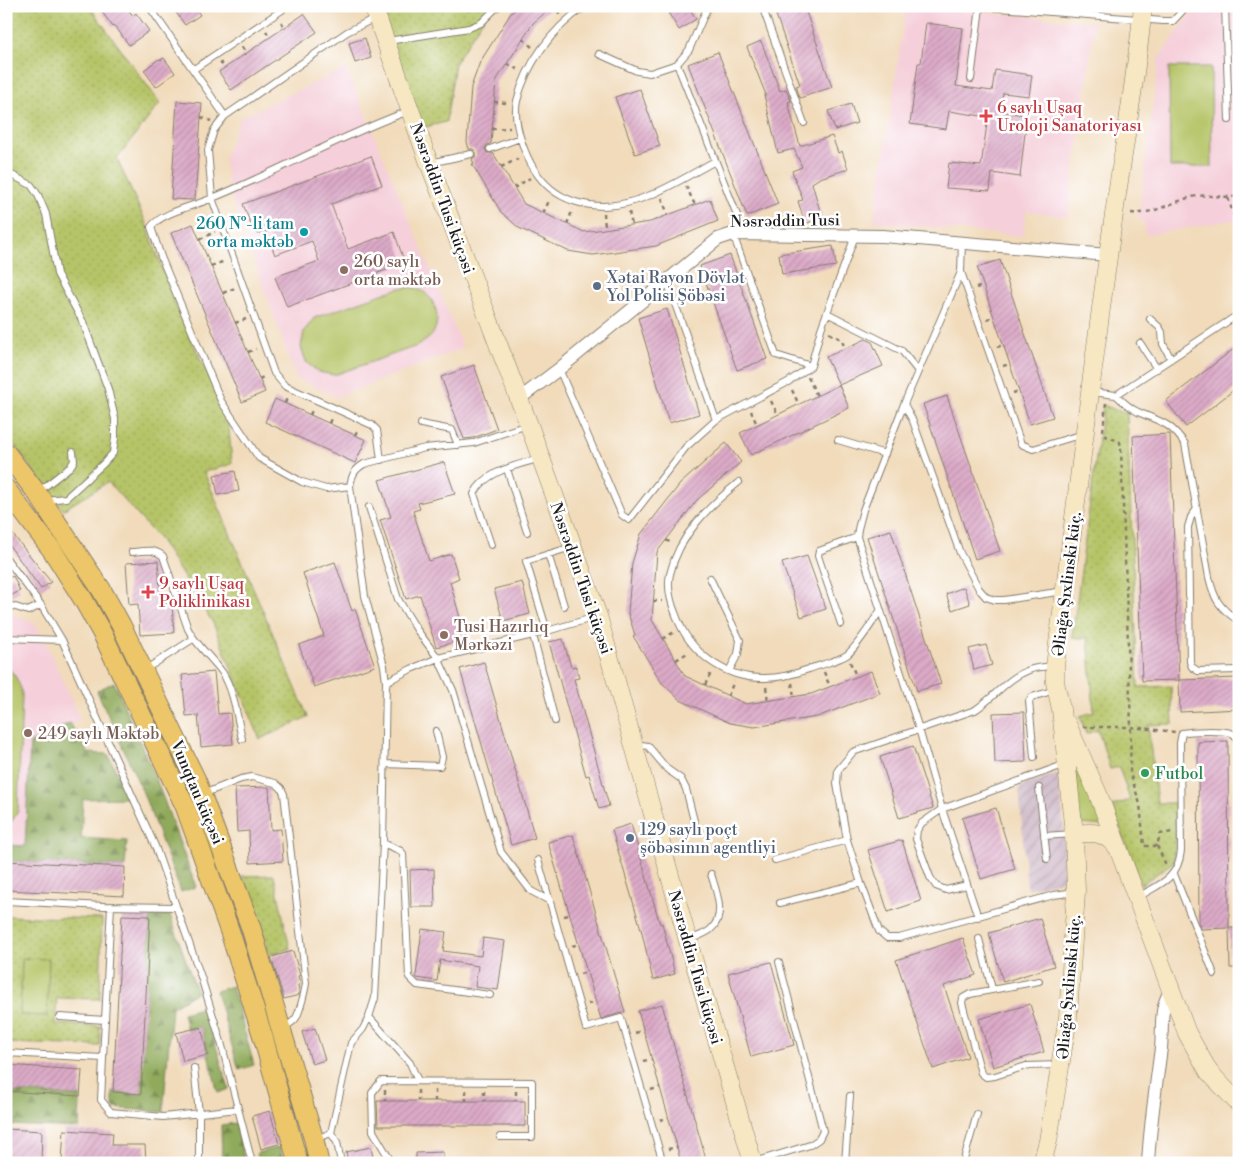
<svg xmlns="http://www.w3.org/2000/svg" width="1245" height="1169" viewBox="0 0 1245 1169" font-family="'Libre Bodoni',serif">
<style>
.built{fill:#f5cfda}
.industrial{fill:url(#industrial-furrows)}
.grass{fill:#b6c467;stroke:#697042}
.forest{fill:url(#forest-firs);stroke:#56633c}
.park{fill:url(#park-dots);stroke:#697042;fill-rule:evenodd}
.building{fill:url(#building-hatch)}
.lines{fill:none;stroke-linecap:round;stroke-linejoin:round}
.service-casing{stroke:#867c6c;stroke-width:8}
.minor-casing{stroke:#867c6c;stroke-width:14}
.secondary-casing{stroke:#867c6c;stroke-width:19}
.primary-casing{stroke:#867c6c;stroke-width:21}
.path{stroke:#867c6c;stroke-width:2.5;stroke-dasharray:4 4;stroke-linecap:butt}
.service{stroke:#fff;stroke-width:6}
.minor{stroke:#fff;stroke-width:12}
.secondary{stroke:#f7e8c3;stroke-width:18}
.primary{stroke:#ecc669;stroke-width:19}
.health-dot{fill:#e0444e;stroke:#fff;stroke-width:2}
.culture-dot{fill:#0f9aa8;stroke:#fff;stroke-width:2}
.education-dot{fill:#8d6e63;stroke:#fff;stroke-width:2}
.service-dot{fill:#5c6f8a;stroke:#fff;stroke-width:2}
.leisure-dot{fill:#2e9e5b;stroke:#fff;stroke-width:2}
.labels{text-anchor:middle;stroke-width:5;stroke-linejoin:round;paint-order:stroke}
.health-label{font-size:16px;fill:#be3a42;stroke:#fff;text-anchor:start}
.street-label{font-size:16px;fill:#1c1c1c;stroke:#fff}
.culture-label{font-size:16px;fill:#0d838f;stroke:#fff;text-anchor:end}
.education-label{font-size:16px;fill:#785e54;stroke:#fff;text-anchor:start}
.service-label{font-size:16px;fill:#4e5e75;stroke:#fff;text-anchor:start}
.leisure-label{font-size:16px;fill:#27864d;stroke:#fff;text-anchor:start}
</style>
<defs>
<pattern id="industrial-furrows" width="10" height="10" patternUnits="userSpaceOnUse" patternTransform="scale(1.25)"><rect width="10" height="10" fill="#d1bdcb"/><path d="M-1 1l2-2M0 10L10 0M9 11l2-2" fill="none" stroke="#b3a2ae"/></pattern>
<pattern id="forest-firs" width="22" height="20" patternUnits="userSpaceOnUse" patternTransform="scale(1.25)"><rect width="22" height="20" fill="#90aa5c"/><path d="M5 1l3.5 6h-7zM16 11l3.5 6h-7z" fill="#758a4b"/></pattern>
<pattern id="park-dots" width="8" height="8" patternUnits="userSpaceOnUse" patternTransform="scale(1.25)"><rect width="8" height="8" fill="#b6c467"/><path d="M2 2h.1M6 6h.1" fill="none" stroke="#9ca859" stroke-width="1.8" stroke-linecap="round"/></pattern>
<pattern id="building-hatch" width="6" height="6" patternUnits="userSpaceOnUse" patternTransform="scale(1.25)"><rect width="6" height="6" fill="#dcaac8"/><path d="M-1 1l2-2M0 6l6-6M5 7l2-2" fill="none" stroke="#bc92ab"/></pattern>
</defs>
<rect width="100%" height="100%" fill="#fff"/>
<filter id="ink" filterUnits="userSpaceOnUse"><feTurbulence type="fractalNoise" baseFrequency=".02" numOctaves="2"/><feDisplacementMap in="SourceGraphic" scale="10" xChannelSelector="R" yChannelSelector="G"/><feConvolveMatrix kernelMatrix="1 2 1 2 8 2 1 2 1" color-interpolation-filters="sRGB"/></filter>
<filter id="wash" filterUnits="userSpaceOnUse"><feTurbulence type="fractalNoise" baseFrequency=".0096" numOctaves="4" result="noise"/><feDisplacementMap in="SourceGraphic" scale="20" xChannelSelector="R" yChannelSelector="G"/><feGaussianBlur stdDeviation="1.12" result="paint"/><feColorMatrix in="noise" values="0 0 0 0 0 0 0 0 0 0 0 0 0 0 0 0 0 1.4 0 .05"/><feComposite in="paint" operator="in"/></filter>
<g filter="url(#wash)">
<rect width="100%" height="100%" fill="#f1dbbb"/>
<path class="built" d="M906,6L1095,22L1068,217L1026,211L1023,236L874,222Z
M1196,6H1239V219L1145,235L1144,221L1138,220L1159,58Z
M346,68L463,348L337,397L296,378L229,191L224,159L240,118Z
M6,612L34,623L45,640L80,720L30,743L25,846L6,845Z"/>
<path class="industrial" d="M1059,773L1068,879L1027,889L1019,787Z"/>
<path class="grass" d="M1169,67H1211L1212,167H1170Z
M399,288C404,288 410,287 415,288C435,293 443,319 432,335C429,339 423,342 420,345L334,375L318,372L306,362L301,347L304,331L314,318Z
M6,667C16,674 19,682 22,694L18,811L12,821L6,827Z
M1072,749L1105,826L1080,824Z
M22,958H49L48,1016L20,1015Z"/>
<path class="forest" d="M114,682L158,784L196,887L181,892L142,790L97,691Z
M70,723L88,753L108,754L129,798L83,799L81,838L127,841L125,867L6,861V845L25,846L30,743Z
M170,915L197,992L172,1007L163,1112L113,1108V1092L140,1094L150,916Z
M232,986L254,1065L239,1070L216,991Z
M204,1007L229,1089L218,1093L201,1027L187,1030L183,1013Z
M6,1091L80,1096L79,1128L6,1125Z
M236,1123L245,1163H222L221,1125Z
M280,1147L284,1163H259L257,1153Z"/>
<path class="park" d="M6,6H89L160,103L117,159L146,223L177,309L228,418L232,464L204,472L308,717L260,739L213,623L160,540L108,482L63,510L6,434Z
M372,6H498L487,13L455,63L446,122L417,129Z
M1103,405L1127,414L1138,687L1171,686L1173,724L1148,725L1157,803H1175L1176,839L1173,862L1141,885L1112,806L1130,800L1119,767L1110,769L1098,730L1086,734L1080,716L1094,712L1088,638H1072Z
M274,875L290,949L269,954L242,876Z
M6,916L102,919L100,999L57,998L55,1024L100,1026V1046L6,1043ZM22,958L49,959L47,1016L20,1015Z"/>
<g id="blocks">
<path class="building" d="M109,6H126L133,16L136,13L149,31L129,45L115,26L113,27L102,12Z
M182,6H194L200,15L185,25L175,11Z
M519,6H553L533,23L496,81L491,143L487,145L485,149L487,153H493L524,204L584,232L650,222L710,199L718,221L656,246L593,255L568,251L519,228L501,212L472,164H474L472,159L476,156V152L473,149H469L467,142L471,87L480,62L511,13Z
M664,6H688L696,19L679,30Z
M773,6H804L832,87L800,98L796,86L800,85Z
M304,14L317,32L231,90L219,72Z
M926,23L963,28L956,86L992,91L995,70L1032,75L1029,96L1003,93L1000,112L1027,115L1020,177L992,173L990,191L946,188L949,163L981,166L988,117L949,111L946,129L910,124L918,63H921Z
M365,38L371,58L355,63L349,43Z
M761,41L780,91L786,89L791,101L788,102L790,110L800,146L832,136L838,153L842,151L848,169L820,178L812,183L822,218L805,224L798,201L803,200L792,171L802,167L794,149L778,153L764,95H766L747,47Z
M718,52L778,204L747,216L688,64Z
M164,58L175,73L156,87L144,70L159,59L160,60Z
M640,89L660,146L635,154L615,97Z
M177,101L202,103L195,199L192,200L171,199Z
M851,104L857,123L835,130L828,111Z
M371,156L382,185L331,204L348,249L394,232L405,263L287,307L275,277L319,261L312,241L275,255L266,231L258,234L257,231L254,233L243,204Z
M193,224L265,392L242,402L171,233Z
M833,246L836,266L782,274L779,254Z
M730,255L767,359L737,370L700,266Z
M1000,260L1053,417L1030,424L977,267Z
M667,309L699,414L669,423L638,318Z
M866,339L872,342L883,366L839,385L826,357Z
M1239,345V386L1186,427L1166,401Z
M474,365L497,429L473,438L464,439L441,377Z
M839,385L849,408L751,455L740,433Z
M947,396L1000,551L975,559L923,404Z
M275,399L366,440L355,463L265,422Z
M1170,434L1179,680L1142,681L1133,436Z
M726,443L741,462L697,500L657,552L652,620L685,676L746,704L811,694L871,671L880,693L817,717L754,727L730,723L680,700L662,683L633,636L635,635L628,613L632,563L641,534L680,484Z
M444,462L455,494L418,503L420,509L413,511L429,561L451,554L459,578L450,582L466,639L436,647L420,595L406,599L380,520L391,517L379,480Z
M235,471L239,491L218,495L214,475Z
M6,526L51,582L41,589L6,541Z
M891,530L941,684L917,691L867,537Z
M807,556L826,609L801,617L782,563Z
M158,561L161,603H172L174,633L140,635L138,604L129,605L126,563Z
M335,562L352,611L355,609L375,666L314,687L299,645L324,636L303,573Z
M13,576L20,591L10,596L6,586V579Z
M522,582L530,614L503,621L494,589Z
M964,587L970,604L952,610L946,594Z
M563,639L571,667L576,666L579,678L574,679L609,806L599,809L589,775L586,776L549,642Z
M986,645L992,665L974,670L969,649Z
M484,662L535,838L511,845L460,669Z
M214,672L218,714L230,713L233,744L201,747L198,715L186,716L182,675Z
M1239,678V709L1180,712L1179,680Z
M1024,712L1026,762L995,763L993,713Z
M1228,741L1229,928L1201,929L1199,924L1198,742Z
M913,746L933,808L899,818L880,757Z
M269,787L271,830L281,829L283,861L250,863L249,831L237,832L235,788Z
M996,808L1015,869L981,879L962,818Z
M631,824L660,924L662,923L675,974L653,980L641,929L612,830Z
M573,835L625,1012L601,1019L548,842Z
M902,840L921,901L888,912L868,850Z
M6,861L125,867L124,896L6,890Z
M434,869L435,907H411L410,870Z
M122,915L150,916L141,1094L113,1092Z
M1040,918L1054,966L1003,982L989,933Z
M1229,928H1239V968H1230Z
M422,929L446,932L443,951L481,956L483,938L505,941L498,990L475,987L478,966L440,960L437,981L417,978L416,976Z
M963,938L976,975L944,986L968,1057L933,1069L896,960Z
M293,951L300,975L298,976L300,984L298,985L299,991V995L284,999L271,957Z
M771,962L794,1045L751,1057L728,973Z
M662,1004L707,1163H681L677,1147L638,1011Z
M1030,1004L1044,1052L993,1067L979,1019Z
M201,1027L208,1055L183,1061L176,1033Z
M315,1028L325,1060L312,1064L302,1032Z
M6,1065L82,1070L80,1096L6,1091Z
M377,1101H525V1126H378Z
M270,1111L279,1144L261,1149L252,1116Z
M6,1129L42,1131L41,1163L6,1162Z
M64,1130L113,1133L112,1145H145L146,1163L62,1161Z
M371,1147L374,1163H348L346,1152Z
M443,1152V1163H416V1153Z"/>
</g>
</g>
<g filter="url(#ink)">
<use href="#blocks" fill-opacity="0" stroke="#867c6c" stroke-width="1"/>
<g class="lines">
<defs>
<path id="service" d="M149,6L225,116
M762,6L804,123
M975,6L1163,21H1173L1187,6
M1225,6L1229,120
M584,7C552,29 526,64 517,101C514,114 518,131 522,143C535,182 559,205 603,206C642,206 682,179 715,161
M375,18L347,32L225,116L214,130L208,150L212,198L274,373L285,386L372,425L377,430L381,460
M388,41L469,28L481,23L498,6
M599,54L637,71L650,73L677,64L689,50L708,6
M677,64L737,215L740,234
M194,69L282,10L280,6
M971,79L980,7
M490,149L520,138
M430,163L471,154
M6,172L31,185L38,195L46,214L57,274L83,322L108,389L115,419V438L113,453L104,463L66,498L45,500
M733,234L776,355L811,366
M962,243L961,272L904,404L863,510L858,529L857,537L919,729L942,809L978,917
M961,272L1021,444L1033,449L1073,437L1083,436
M667,281L716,420
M827,313L902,351L917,370
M1150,319L1159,327L1162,332L1163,344L1171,359
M1140,343L1157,369
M559,369L622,515L629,520L686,447L716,420L788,382L811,366L821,329L855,236
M1092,392L1116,395L1239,314
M1116,395C1122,401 1130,408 1138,412C1161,422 1170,422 1185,444L1209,577C1214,599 1219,608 1239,621
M904,404L913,421L960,553L979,589L986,597L995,600H1004L1064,591
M421,424L452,430L458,445
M838,440L885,454
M507,469L527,532
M739,482C709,506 679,535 670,574C667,587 671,603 676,615C689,652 724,679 765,678C780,678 795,674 809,669C819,665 841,660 848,654C859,644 871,624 880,611
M350,486L326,489L302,482L259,458L221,401L161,257L151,227C160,214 189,207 205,201C274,174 339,136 409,111
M38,492L70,467L74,461L73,452
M369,507L398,599L417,630L438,658L453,690L501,852L531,891L550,901
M1197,509L1191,517L1188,527L1190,662L1192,667L1198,671L1239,670
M491,545L474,494C486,470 517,466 540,458
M132,552C144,551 153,548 163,556L188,629C196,645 211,657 222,672C234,690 237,717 242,739
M548,554L564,606
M6,558L41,605L62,640L155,846L201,977L221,1042L252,1163
M710,578L740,640L738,654L729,671
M6,604L28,611L41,605
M841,624L818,556L819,551L857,537
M547,631L526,561L572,547
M533,635L555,721
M6,638L62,640
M1053,666C1045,667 1036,667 1029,670C1007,678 994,698 975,710L853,752L838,770L837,784L847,840L861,883L879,931L887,938H899L1054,895L1075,892
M146,669L193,639
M386,682L411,669L438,658L533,635L596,617
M635,744L648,746L667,769L681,779L686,789L695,825
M1034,757L1029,701L1032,697L1055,690
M385,764L440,766L442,757L436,731
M1039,788L1047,859
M203,794L241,779L252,777L275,783L281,788L284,794L306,983C305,991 300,1011 296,1018C293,1023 287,1025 282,1028
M1044,836L1073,834
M383,843L401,851L403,854L409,977L417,985L490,995
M538,860L586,1028L621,1018L663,1163
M775,860L847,840
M1174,874L1214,974
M967,885L946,890L936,886L930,877L916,839L917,830L922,823L942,809L1066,764
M1138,897C1160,884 1178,879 1181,851L1180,743L1182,733C1191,731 1221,730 1231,733C1237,735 1238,740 1239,746
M6,901L104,906L176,907
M780,903L861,883
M979,939L992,989
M689,940C696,937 705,934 710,930C727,916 716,891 711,874
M1039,981L970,994L963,998L962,1003L981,1073L986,1077L995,1076L1026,1066L1059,1065
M60,1017L105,1020
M369,1017L410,1063L418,1081
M6,1053L103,1058L101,1100L111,1112L163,1117L238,1109
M103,1058L111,906
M194,1068L199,1113V1163
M331,1133L337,1142L341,1163
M316,1139L331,1133L351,1043L363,1029L369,1017L375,998L383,843L386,682L384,666L365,596L350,486C352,475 354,470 364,464L425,448L474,443L527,425
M754,1162L810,1145L819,1139L823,1131L779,962
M392,1163L373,1131L372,1093L381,1081L532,1082V1137H500
M845,1163L850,1096
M963,1163L977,1114"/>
<path id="minor" d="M519,399L559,369L718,239L733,234L883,236L1108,255
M1148,1163C1150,1124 1156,1087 1161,1048C1163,1030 1159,1008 1170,992"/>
<path id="secondary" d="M373,6L429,163L529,425L598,616L688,941L753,1163
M1067,724L1098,794L1187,1033L1209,1072L1239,1104
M1074,834C1095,832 1104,831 1118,848
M1042,1163L1048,1141L1068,1017L1076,892L1074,834L1061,709L1055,682V666C1073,530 1089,393 1108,257C1119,173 1135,90 1143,6"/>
<path id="primary" d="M6,453L37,493L101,589L121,625L196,780L251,928L314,1140L319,1163
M6,489L52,550L83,599L103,635L185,806L230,932L263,1037L298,1163"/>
</defs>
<use href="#service" class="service-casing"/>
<use href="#minor" class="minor-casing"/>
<use href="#secondary" class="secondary-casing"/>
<use href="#primary" class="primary-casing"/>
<path class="path" d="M551,8L562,15
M289,9H299
M281,22L285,27
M266,31L270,37
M523,39L533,48
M242,47L246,54
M220,62L224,68
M507,64L519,70
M494,102L507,103
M201,117L211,121
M492,129L510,128
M501,167L518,159
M686,186L695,205
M514,188L530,178
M662,198L668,215
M1228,198L1239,231
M629,212L632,225
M543,213L550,199
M604,213L605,229
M1131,213C1153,215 1171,202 1192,197C1208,193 1223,199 1239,196
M567,224L573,209
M200,239L215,232
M211,266L225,261
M976,288L983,286
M223,293L235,288
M987,319L994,317
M235,323L246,319
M829,333L841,339L845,348
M997,347L1003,345
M248,352L256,349
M1003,366L1010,364
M808,377L817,396
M259,379L266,376
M792,390L799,405
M1013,393L1019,391
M771,401L778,415
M285,403L288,396
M1106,403L1103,431L1106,436L1120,442L1121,449L1131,727L1130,773L1140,804L1144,846H1157L1160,834L1173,832
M751,411L757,425
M310,415L313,408
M329,423L332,417
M355,435L358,429
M666,540L673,544
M653,601H662
M663,639L674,632
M676,660L689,652
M850,662L856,676
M824,672L830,687
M792,683L794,697
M705,685L712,671
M766,687L768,701
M728,696L734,681
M1083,727H1131L1175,732
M1157,846L1167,867
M564,916L570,915
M572,946L579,944
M580,974L587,972
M588,1004L596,1002
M635,1033L644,1030
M643,1061L652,1059
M385,1090V1101
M418,1090V1101
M435,1090V1101
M466,1090V1101
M651,1090L660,1087
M484,1091V1101
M516,1091V1101
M660,1120L668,1118
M668,1149L677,1147"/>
<use href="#service" class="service"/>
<use href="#minor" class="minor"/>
<use href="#secondary" class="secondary"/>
<use href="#primary" class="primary"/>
</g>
</g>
<g class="health-dot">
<path d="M983.5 108.5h5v5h5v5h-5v5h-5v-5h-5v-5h5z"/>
<path d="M145.5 584.5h5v5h5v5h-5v5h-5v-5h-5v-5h5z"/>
</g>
<circle class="culture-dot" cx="304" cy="232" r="5"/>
<g class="education-dot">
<circle cx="344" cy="270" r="5"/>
<circle cx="444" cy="635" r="5"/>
<circle cx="28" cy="733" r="5"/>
</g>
<g class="service-dot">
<circle cx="597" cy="286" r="5"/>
<circle cx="630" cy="838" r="5"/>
</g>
<circle class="leisure-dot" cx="1145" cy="773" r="5"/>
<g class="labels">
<g class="health-label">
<text x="997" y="113">6 saylı Uşaq<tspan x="997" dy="18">Uroloji Sanatoriyası</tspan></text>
<text x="159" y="589">9 saylı Uşaq<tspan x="159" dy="18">Poliklinikası</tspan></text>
</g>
<g class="street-label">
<text transform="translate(443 198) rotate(70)" y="6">Nəsrəddin Tusi küçəsi</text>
<text transform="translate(785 220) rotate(-1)" y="6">Nəsrəddin Tusi</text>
<text transform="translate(582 578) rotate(71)" y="6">Nəsrəddin Tusi küçəsi</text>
<text transform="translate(1066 584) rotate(-83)" y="6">Əliağa Şıxlinski küç.</text>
<text transform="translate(198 792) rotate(67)" y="6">Vunqtau küçəsi</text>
<text transform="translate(696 967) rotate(74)" y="6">Nəsrəddin Tusi küçəsi</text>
<text transform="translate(1068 987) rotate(-85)" y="6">Əliağa Şıxlinski küç.</text>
</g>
<g class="culture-label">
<text x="294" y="229">260 №-li tam<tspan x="294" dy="18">orta məktəb</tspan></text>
</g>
<g class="education-label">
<text x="354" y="267">260 saylı<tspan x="354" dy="18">orta məktəb</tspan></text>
<text x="454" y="632">Tusi Hazırlıq<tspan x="454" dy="18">Mərkəzi</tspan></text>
<text x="38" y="739">249 saylı Məktəb</text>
</g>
<g class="service-label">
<text x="607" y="283">Xətai Rayon Dövlət<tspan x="607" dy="18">Yol Polisi Şöbəsi</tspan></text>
<text x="640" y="835">129 saylı poçt<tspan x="640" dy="18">şöbəsinın agentliyi</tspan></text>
</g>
<g class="leisure-label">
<text x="1155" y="779">Futbol</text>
</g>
</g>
<rect width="1245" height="1169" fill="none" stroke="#fff" stroke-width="25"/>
</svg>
